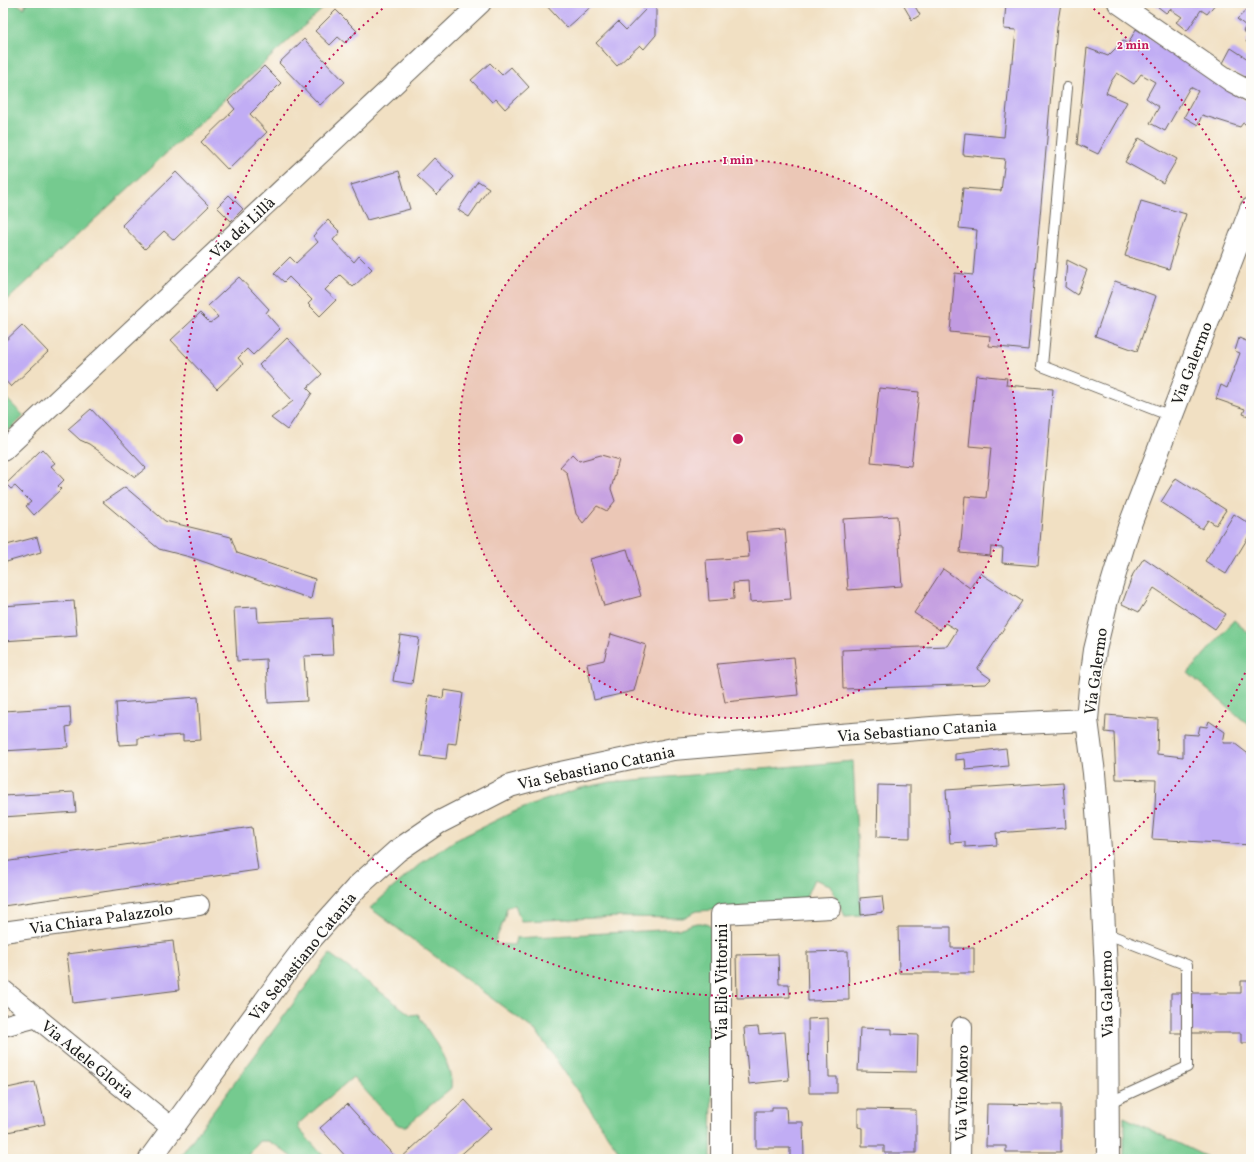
<svg xmlns="http://www.w3.org/2000/svg" width="1254" height="1162" viewBox="0 0 1254 1162" font-family="Vollkorn,serif">
<style>
.green{fill:#74ca8f;stroke:#487356}
.building{fill:#c1adf4}
.lines{fill:none;stroke-linecap:round;stroke-linejoin:round}
.service-casing{stroke:#676156;stroke-width:12}
.minor-casing{stroke:#676156;stroke-width:22}
.secondary-casing{stroke:#676156;stroke-width:24}
.service{stroke:#fff;stroke-width:10}
.minor{stroke:#fff;stroke-width:20}
.secondary{stroke:#fff;stroke-width:22}
.ring{fill:none;stroke:#c2185b;stroke-width:2;stroke-dasharray:2 4}
.labels{text-anchor:middle;stroke-width:3;stroke-linejoin:round;paint-order:stroke}
.street-label{font-size:16px;fill:#1c1c1c;stroke:#fdfcf7}
.centre{fill:#c2185b;stroke:#fdfcf7;stroke-width:2}
.ring-label{font-size:12px;text-anchor:middle;font-weight:bold;fill:#c2185b;stroke:#fdfcf7;stroke-width:3;stroke-linejoin:round;paint-order:stroke}
</style>
<rect width="100%" height="100%" fill="#fdfcf7"/>
<filter id="ink" filterUnits="userSpaceOnUse"><feTurbulence type="fractalNoise" baseFrequency=".025" numOctaves="2"/><feDisplacementMap in="SourceGraphic" scale="8" xChannelSelector="R" yChannelSelector="G"/><feConvolveMatrix kernelMatrix="1 2 1 2 8 2 1 2 1" color-interpolation-filters="sRGB"/></filter>
<filter id="wash" filterUnits="userSpaceOnUse"><feTurbulence type="fractalNoise" baseFrequency=".012" numOctaves="4" result="noise"/><feDisplacementMap in="SourceGraphic" scale="16" xChannelSelector="R" yChannelSelector="G"/><feGaussianBlur stdDeviation="0.9" result="paint"/><feColorMatrix in="noise" values="0 0 0 0 0 0 0 0 0 0 0 0 0 0 0 0 0 1.4 0 .05"/><feComposite in="paint" operator="in"/></filter>
<g filter="url(#wash)">
<rect width="100%" height="100%" fill="#f1e0c3"/>
<path class="green" d="M3,3H16L24,8L26,3H329L3,304Z
M3,395L24,416L3,436Z
M1234,620L1251,635V727L1188,673Z
M853,761L861,915L845,916L830,885L814,879L804,901L715,910L697,911L683,918L620,917L521,921L515,905L507,907L504,920L494,944L514,945L516,938L679,929C691,924 704,918 714,930L711,1159H624L537,1032L370,908L420,864L454,841L511,813L542,801L577,789L611,782Z
M330,954L411,1015L418,1014C429,1034 454,1065 451,1088L406,1126C401,1126 398,1125 394,1122L353,1077L298,1124L299,1129L326,1159H294L277,1146L268,1141H259L245,1159H178Z
M1124,1117L1211,1159H1124Z"/>
<g id="blocks">
<path class="building" d="M544,3H595L567,28Z
M642,3H652L656,7V35L644,49L640,45L617,66L596,43L618,22L626,30L645,10L640,5Z
M902,3H913L920,15L912,20Z
M1006,3H1061L1057,27L1028,350L989,346L990,336L950,332L955,273L973,275L977,230L959,228L963,188L1001,191L1005,159L963,155L965,133L1004,137L1011,62H1013L1016,30L1004,29Z
M1153,3H1216L1207,14L1201,10L1187,31L1176,22L1182,17L1170,9L1166,13Z
M1251,6V44L1246,42L1250,35L1243,31L1246,26L1237,19Z
M336,10L357,31L345,43L338,37L330,45L315,31Z
M1136,29L1251,104V116L1248,125L1243,123L1240,127L1202,115L1198,125L1184,117L1198,91L1190,87L1165,131L1150,123L1159,107L1146,98L1155,82L1141,74L1134,84L1117,73L1110,83L1106,93L1127,102L1098,154L1077,144L1087,48L1108,56L1123,41L1128,44Z
M304,39L345,82L320,105L279,63Z
M1231,48L1251,61V80L1237,74L1222,65Z
M490,63L502,75L511,67L529,87L505,109L496,99L492,102L471,80Z
M264,66L281,83L250,114L267,132L228,170L201,142L235,109L228,101Z
M1139,138L1177,159L1163,183L1125,162Z
M434,158L454,177L437,195L417,176Z
M399,171L410,209L367,220L351,185Z
M176,172L209,206L174,240L164,231L145,249L122,225Z
M478,181L489,188L469,217L458,210Z
M229,195L243,209L231,221L217,207Z
M1141,201L1186,214L1169,269L1125,256Z
M328,220L340,232L333,240L354,262L359,256L372,269L353,287L340,275L325,290L336,300L320,316L308,304L312,300L289,277L284,282L274,273L290,257L296,263L318,242L313,236Z
M1067,260L1087,270L1077,295L1065,287Z
M239,277L269,309L266,313L280,329L253,355L247,349L238,358L243,364L217,389L171,340L200,313L210,323L218,317L208,306Z
M1115,281L1156,296L1137,351L1095,336Z
M22,325L48,352L11,387L3,378V343Z
M287,338L322,374L307,388L312,393L287,430L271,418L293,401L259,365Z
M1239,338L1251,343V417L1243,414L1245,409L1216,399L1221,385L1227,388L1240,353L1235,351Z
M976,375L1007,378L1006,385L1053,389L1038,566L1002,563L1003,548L991,547L990,556L960,553L965,496L986,498L991,448L969,446Z
M879,388L919,392L911,466L871,462Z
M91,409L146,468L135,477L89,444L80,440L68,429Z
M42,449L55,463L51,466L64,480L58,486L61,489L34,515L26,506L31,502L15,486L11,489L6,484Z
M572,454L579,461L601,455L619,460L611,489L615,501L607,511L597,506L583,523L576,514L567,473L560,467Z
M1176,478L1226,510L1216,525L1208,520L1202,529L1161,502Z
M125,487L165,521L231,537L237,553L315,579L311,599L190,557L159,549L103,502Z
M1234,514L1251,525V537L1249,536L1226,574L1205,561Z
M897,516L902,586L848,590L843,519Z
M785,529L791,599L750,602L749,582L733,583L734,599L709,601L706,560L749,557L747,532Z
M37,537L41,552L3,563V546Z
M627,549L641,596L604,606L590,559Z
M1144,558L1226,614L1215,629L1154,588L1139,612L1122,604L1133,574Z
M943,569L970,588L980,573L1022,601L977,669L991,679L986,684L843,689L842,650L947,646L957,630L945,623L940,630L914,613Z
M74,601L77,636L3,641V606Z
M257,607L258,622L331,618L333,655L304,656L307,701L268,703L266,659L237,661L234,608Z
M611,634L646,645L634,691L594,700L587,664L604,660Z
M400,635L419,638L412,684L393,681Z
M794,657L798,695L725,702L717,664Z
M444,690L463,693L456,744L448,743L446,759L421,756L429,695L443,698Z
M198,697L201,740L183,741V735L138,738V744L119,745L116,703Z
M70,707L71,726L66,727L68,747L3,751V711Z
M1106,715L1158,719L1157,754L1183,757V734L1198,735L1200,726L1207,727L1209,721L1225,732L1223,743H1234L1251,756V845L1152,839L1155,806L1156,780L1116,779L1114,733L1105,732Z
M1006,748L1008,766L966,770L965,759L955,760V754Z
M1063,782L1066,828L996,833L997,845L965,847V842L950,843L946,790Z
M878,785L910,786V838L877,837Z
M74,792L76,812L3,817V796Z
M252,827L258,870L3,906V862Z
M882,896L884,912L861,915L860,898Z
M898,927H951V948H974V973H899Z
M173,941L179,990L73,1003L67,954Z
M848,951L849,1000L808,1001L807,952Z
M778,954L779,984H789L790,997L737,998L736,955Z
M1241,981H1251V1043H1241V1033H1171V993H1241Z
M828,1018L829,1077H837V1093H809L808,1019Z
M758,1027L759,1034L785,1032L789,1080L749,1084L744,1028Z
M860,1028L892,1029V1034L918,1035L917,1072L858,1071Z
M35,1082L45,1124L3,1133V1089Z
M465,1100L491,1128L456,1159H400Z
M347,1104L397,1159H348L320,1128Z
M987,1104L1061,1105V1152H1006V1146H986Z
M772,1107H786L787,1122H803L804,1157L790,1158V1148H756V1111H772Z
M858,1109L916,1110V1153H884V1146H862V1128L858,1127Z"/>
</g>
</g>
<g filter="url(#ink)">
<use href="#blocks" fill-opacity="0" stroke="#676156" stroke-width="1"/>
<g class="lines">
<defs>
<path id="service" d="M1067,88L1042,366L1171,416
M1105,933L1187,965V1067L1108,1103"/>
<path id="minor" d="M1118,3L1232,82L1251,92
M3,451L481,3
M3,932L199,905
M3,990L172,1128
M3,1026L37,1017
M721,1159V914L831,908
M960,1159L962,1027"/>
<path id="secondary" d="M150,1159L292,964L311,939L358,886L397,851L438,823L510,786L551,775L673,749L840,735L958,726L1087,720
M1108,1159L1107,990L1100,849L1094,773L1087,720L1090,687L1095,650L1107,600L1129,527L1251,209"/>
</defs>
<use href="#service" class="service-casing"/>
<use href="#minor" class="minor-casing"/>
<use href="#secondary" class="secondary-casing"/>
<use href="#service" class="service"/>
<use href="#minor" class="minor"/>
<use href="#secondary" class="secondary"/>
</g>
</g>
<circle cx="738" cy="439" r="279" fill="#c2185b" fill-opacity=".12"/>
<g class="ring">
<circle cx="738" cy="439" r="279"/>
<path d="M1250 662A558 558 0 1 1 387 5M1089 5A558 558 0 0 1 1250 216"/>
</g>
<g class="labels">
<g class="street-label">
<text transform="translate(242 227) rotate(-43)" y="6">Via dei Lillà</text>
<text transform="translate(1191 363) rotate(-69)" y="6">Via Galermo</text>
<text transform="translate(1095 671) rotate(-82)" y="6">Via Galermo</text>
<text transform="translate(917 730) rotate(-4)" y="6">Via Sebastiano Catania</text>
<text transform="translate(596 767) rotate(-12)" y="6">Via Sebastiano Catania</text>
<text transform="translate(101 918) rotate(-8)" y="6">Via Chiara Palazzolo</text>
<text transform="translate(302 956) rotate(-51)" y="6">Via Sebastiano Catania</text>
<text transform="translate(721 982) rotate(-90)" y="6">Via Elio Vittorini</text>
<text transform="translate(1106 994) rotate(-91)" y="6">Via Galermo</text>
<text transform="translate(88 1059) rotate(39)" y="6">Via Adele Gloria</text>
<text transform="translate(961 1093) rotate(-89)" y="6">Via Vito Moro</text>
</g>
</g>
<circle cx="738" cy="439" r="6" class="centre"/>
<g class="ring-label">
<text x="1133" y="49">2 min</text>
<text x="738" y="164">1 min</text>
</g>
<rect width="1254" height="1162" fill="none" stroke="#fdfcf7" stroke-width="16"/>
</svg>
